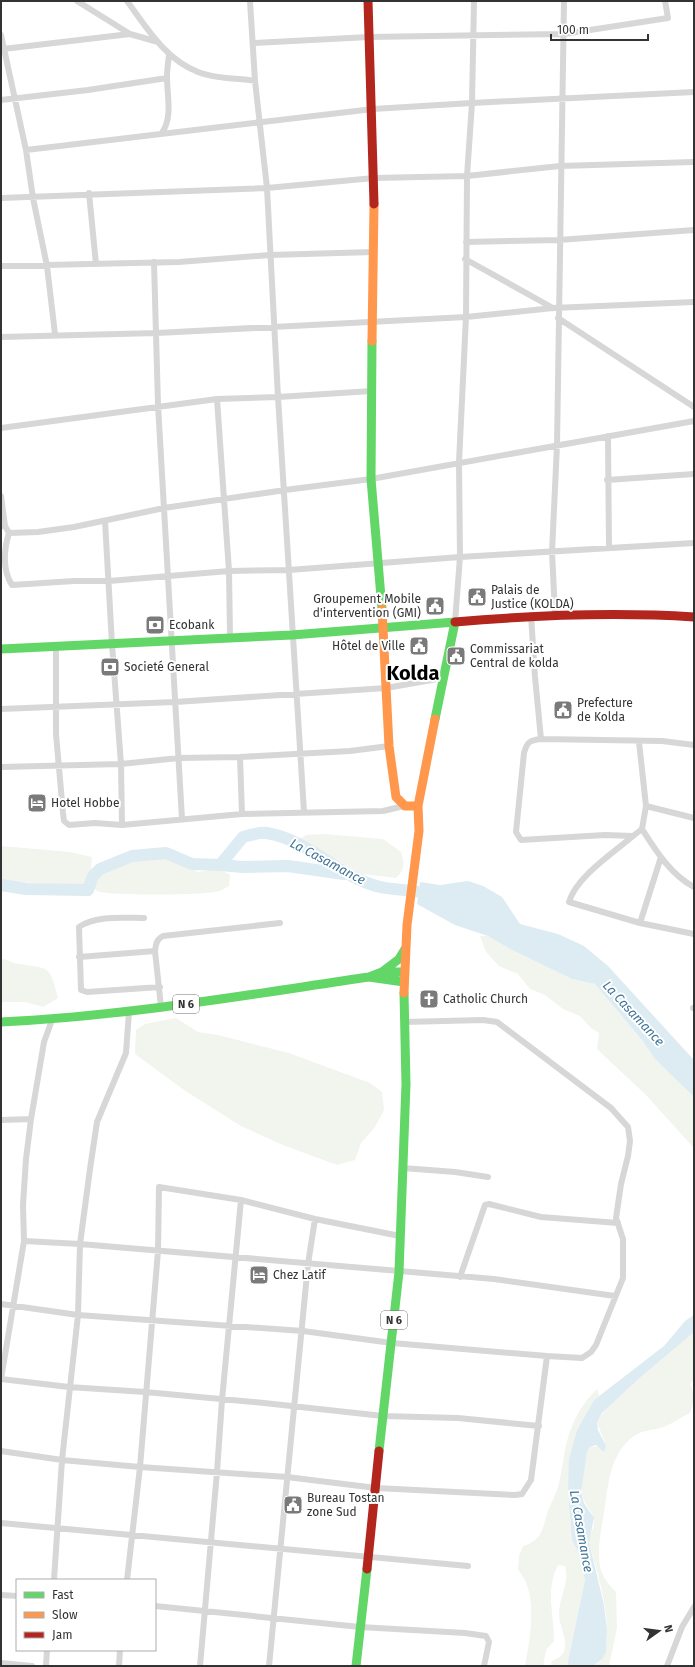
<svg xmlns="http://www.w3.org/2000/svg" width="695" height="1667" viewBox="0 0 695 1667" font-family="'Fira Sans',sans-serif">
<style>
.green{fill:#f1f5ed}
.water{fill:#ddebf3}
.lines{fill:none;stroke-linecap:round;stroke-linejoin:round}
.river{stroke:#ddebf3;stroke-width:12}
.street{stroke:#d7d7d7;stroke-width:6}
.fast{stroke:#63d668;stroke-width:9}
.slow{stroke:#ff974d;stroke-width:9}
.jam{stroke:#b3261e;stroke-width:9}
.labels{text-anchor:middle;stroke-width:4;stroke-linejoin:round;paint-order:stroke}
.shield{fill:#fff;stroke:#707070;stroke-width:1}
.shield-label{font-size:11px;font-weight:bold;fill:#333}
.poi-label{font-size:12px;fill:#333;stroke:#fff;text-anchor:start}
.water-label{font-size:13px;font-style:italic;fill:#3f7597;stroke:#fff}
.town-label{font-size:20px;font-weight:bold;fill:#000;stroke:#fff}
</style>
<rect width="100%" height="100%" fill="#fff"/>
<path class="green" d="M323,834L383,839L401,852C405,864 405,869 396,878L362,874L300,839L306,835Z
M1,846L70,852L92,857L90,880L85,886L1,881Z
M169,858L198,872L219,869L230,875L229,886C224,889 221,891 215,892C201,895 106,896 97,891C94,889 92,886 90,884L98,876L131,860Z
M480,936H488L510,949L572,979L595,984L642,1040L655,1059L694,1097V1148L646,1095L597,1049L599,1033L591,1028L580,1016L563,1009L545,995L530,989L518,974L499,966L486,952Z
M1,959C8,959 13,964 19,964C51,969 49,965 58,998L43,1007L25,1002H1Z
M176,1018L198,1032L218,1035L289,1053L370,1083L382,1092L384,1110L375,1127L361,1143L355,1160L337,1165L283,1145L241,1126L184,1090L135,1054L136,1030L145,1024Z
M694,1332V1379L690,1384C695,1395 694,1401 690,1413C681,1417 671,1425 660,1428C648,1431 641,1430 630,1439C609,1458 608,1487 604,1512C601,1532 597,1546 600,1566C602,1577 608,1584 616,1592L617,1628L609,1666H593C596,1664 601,1661 602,1658C616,1627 597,1573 589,1542C589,1535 593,1531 594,1524C595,1512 583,1505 582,1493C580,1480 585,1465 587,1452L590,1447L606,1446L597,1422C614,1393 666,1355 694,1332Z
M597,1389L599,1396L594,1400L577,1430L568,1492L572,1540L578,1552L585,1580L567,1666H551L552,1661C557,1659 562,1656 564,1651C568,1639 559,1626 559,1614C559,1597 570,1583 565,1566L558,1565C545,1591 554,1613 554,1641L546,1650L543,1666H525C530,1639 539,1592 518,1570L519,1556L523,1546C542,1540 542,1531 547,1514C550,1504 557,1494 559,1483C564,1463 564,1443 573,1424C578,1411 587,1399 597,1389Z"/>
<path class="water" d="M468,881L483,886L502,897L520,924L558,934L584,946L608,966L693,1059L694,1097L655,1059L642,1040L595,984L572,979L510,949L488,936L455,925L417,904L420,882L440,885Z
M694,1315V1332L637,1380L602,1413L597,1422L598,1430L606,1446L604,1452L596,1445L590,1447L587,1452L581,1492L584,1503L594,1518L589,1542L604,1605L607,1630L606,1652L602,1659L593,1666H567L585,1580L578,1552L572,1540L568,1492L569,1459L577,1430L594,1400L664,1346L685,1321Z"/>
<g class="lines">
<path class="river" d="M220,865L243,867L288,866L344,874
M1,885L26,889L88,890L93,876L100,869L132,856L166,853L192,864L220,865L243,837C250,835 260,832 267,833C309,840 339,877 380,887C398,891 418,889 435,896"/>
<path class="street" d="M77,1L130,34L158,42
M127,1C147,28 165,59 198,72C215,79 237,78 255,81
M250,1L255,81L267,188L278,397L304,812
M1,35L26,150L33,198L47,266L55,334
M253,43L369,37L564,34L668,18L665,1
M3,49L130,34
M1,100L88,90L167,78
M162,133C173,116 167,97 167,77C167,70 168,63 169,55
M26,150L373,109L472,103L694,92
M89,193L96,264
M1,198L267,188L374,178L467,176L560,166L694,162
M466,242L559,240L694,230
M465,259L553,308
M154,262L158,405L182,819
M1,266L179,262L270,255L373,252
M558,318L694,407
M1,337L157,333L466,317L553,308L694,302
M1,428L217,399
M608,436L609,548
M607,480L694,474
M1,496L5,526
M105,521L112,644L121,764L122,825
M1,526H5L9,533L38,532L74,527L164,508L285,490L371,479L694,421
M9,533C4,549 2,570 12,585L74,581H109L229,571L289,570L460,557L694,543
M555,614L552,552L557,445L564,1
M531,615L535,677L541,739L662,741L694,745
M455,622L460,557L459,462L466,317L467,176L472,103L474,1
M230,636L229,571L217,399L278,397L372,391
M56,646V734L63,813L64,821L69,825L95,823L122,825L242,814L383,811L404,806
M1,709L175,702L386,688L443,678
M541,739C530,740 527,742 524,753L516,832L521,840L605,835L633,836L642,829L646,806L639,742
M240,757L242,814
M1,767L121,764L179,758L240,757L350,751L389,746
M646,806L694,818
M642,829C656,851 671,875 694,887
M633,836C613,853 576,877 569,902L640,923L694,934
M144,918C124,918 96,915 79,927L81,990L87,992L160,987
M640,923L661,857
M79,957L155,951
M161,1007L155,951C156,944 156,940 163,936L280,923
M693,1008H694
M1,1120L31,1119
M403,1168L455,1172L488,1177
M24,1241L80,1244L494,1279L615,1296
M460,1277L485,1205L489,1204L541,1217L618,1223
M1,1304L78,1315L303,1331L392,1343L547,1356L582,1358L591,1352L596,1345L623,1278V1239L616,1218L621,1184L628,1156L630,1141L628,1127L611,1108L497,1022L483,1020L404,1022
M1,1379L69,1387L145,1392L264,1403L383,1416L458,1418L539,1426
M1,1379L24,1241L23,1205L26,1159L31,1119L44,1042L52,1020
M1,1451L62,1460L140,1467L287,1477L376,1488L515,1495L522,1494L531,1480L547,1356
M1,1523L468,1566
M54,1580L62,1460L78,1315L80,1244L90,1169L97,1122L126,1053L129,1012
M127,1580L140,1467L158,1251L159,1187L241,1200L315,1219L400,1236
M1,1595L17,1596
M155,1606L360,1627L465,1633L486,1636L489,1642L484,1666
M1,1663L32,1666
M46,1666L47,1650
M119,1666L120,1650
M200,1666L217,1472L222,1400L241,1200
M269,1666L308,1264L315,1219
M667,1666L682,1627L694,1607"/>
<path class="fast" d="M372,341L371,479L382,609
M1,649L292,635L455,622L435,719
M382,972L399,959L405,949
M369,977L404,982
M1,1022C125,1016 246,995 369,977L382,972H404
M379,1451L399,1272L406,1084L404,993
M356,1666L367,1569"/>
<path class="slow" d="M372,341L374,204
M382,609L389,746L396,797L405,806H418
M404,993L407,925L419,831L418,806L435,719"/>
<path class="jam" d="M368,1L374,204
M455,622C535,615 614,612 694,617
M367,1569L379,1451"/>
</g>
<defs>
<symbol id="civic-square" viewBox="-11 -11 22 22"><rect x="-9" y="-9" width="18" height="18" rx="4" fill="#7a7a7a" stroke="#fff"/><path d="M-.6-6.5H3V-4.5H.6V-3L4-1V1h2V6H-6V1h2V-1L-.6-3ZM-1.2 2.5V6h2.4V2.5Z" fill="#fff"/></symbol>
<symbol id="bank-square" viewBox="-11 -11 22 22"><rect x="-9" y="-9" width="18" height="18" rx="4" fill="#7a7a7a" stroke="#fff"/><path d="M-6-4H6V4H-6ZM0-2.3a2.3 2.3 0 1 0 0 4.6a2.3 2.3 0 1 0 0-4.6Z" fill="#fff"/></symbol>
<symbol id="hotel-square" viewBox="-11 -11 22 22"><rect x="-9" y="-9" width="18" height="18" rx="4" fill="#7a7a7a" stroke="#fff"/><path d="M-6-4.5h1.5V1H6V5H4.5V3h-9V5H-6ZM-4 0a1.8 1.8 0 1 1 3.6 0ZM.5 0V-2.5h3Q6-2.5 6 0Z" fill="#fff"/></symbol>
<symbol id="church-square" viewBox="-11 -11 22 22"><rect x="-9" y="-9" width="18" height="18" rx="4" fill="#7a7a7a" stroke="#fff"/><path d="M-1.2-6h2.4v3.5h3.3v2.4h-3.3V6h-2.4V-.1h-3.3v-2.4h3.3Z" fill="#fff"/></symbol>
</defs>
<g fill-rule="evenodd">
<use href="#civic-square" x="466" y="586" width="22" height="22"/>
<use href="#civic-square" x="424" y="595" width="22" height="22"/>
<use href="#bank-square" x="144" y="614" width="22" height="22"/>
<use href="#civic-square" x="408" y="635" width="22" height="22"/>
<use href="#civic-square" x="445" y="645" width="22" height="22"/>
<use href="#bank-square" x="99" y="656" width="22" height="22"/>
<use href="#civic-square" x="552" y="699" width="22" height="22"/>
<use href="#hotel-square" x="26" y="792" width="22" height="22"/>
<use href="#church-square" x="418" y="988" width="22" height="22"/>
<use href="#hotel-square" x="248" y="1264" width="22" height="22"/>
<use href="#civic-square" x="282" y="1494" width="22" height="22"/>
</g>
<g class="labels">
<g class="shield">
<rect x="173" y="995" width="26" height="18" rx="3"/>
<rect x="381" y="1311" width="26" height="18" rx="3"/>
</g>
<g class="shield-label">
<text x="186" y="1008">N 6</text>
<text x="394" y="1324">N 6</text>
</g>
<g class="poi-label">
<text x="491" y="594">Palais de<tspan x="491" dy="14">Justice (KOLDA)</tspan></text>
<text x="421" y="603" text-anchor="end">Groupement Mobile<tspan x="421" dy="14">d'intervention (GMI)</tspan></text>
<text x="169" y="629">Ecobank</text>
<text x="405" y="650" text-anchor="end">Hôtel de Ville</text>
<text x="470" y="653">Commissariat<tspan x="470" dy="14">Central de kolda</tspan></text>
<text x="124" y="671">Societé General</text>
<text x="577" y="707">Prefecture<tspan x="577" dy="14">de Kolda</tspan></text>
<text x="51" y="807">Hotel Hobbe</text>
<text x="443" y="1003">Catholic Church</text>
<text x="273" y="1279">Chez Latif</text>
<text x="307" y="1502">Bureau Tostan<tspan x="307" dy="14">zone Sud</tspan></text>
</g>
<g class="water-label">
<text transform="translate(328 861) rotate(28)" y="5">La Casamance</text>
<text transform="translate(634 1013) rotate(47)" y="5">La Casamance</text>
<text transform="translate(582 1531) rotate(80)" y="5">La Casamance</text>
</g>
<g class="town-label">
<text x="413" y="680">Kolda</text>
</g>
</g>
<rect width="695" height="1667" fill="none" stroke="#333333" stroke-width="4"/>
<rect x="16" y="1579" width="140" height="72" fill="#ffffff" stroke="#adadad"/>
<rect x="24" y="1592" width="20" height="6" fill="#63d668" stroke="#adadad"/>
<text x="52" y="1599" font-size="12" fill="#333333">Fast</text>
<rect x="24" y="1612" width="20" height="6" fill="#ff974d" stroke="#adadad"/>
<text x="52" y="1619" font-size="12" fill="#333333">Slow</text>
<rect x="24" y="1632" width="20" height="6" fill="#b3261e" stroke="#adadad"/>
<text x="52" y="1639" font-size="12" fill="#333333">Jam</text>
<g transform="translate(659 1631) rotate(76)" stroke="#ffffff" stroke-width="3" paint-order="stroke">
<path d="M0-3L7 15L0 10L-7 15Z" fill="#333333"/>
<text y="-6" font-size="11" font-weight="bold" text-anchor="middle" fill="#333333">N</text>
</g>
<path d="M551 34v6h97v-6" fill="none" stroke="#333333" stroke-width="2"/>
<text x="557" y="34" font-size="12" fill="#333333" stroke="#ffffff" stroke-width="3" paint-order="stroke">100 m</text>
</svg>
